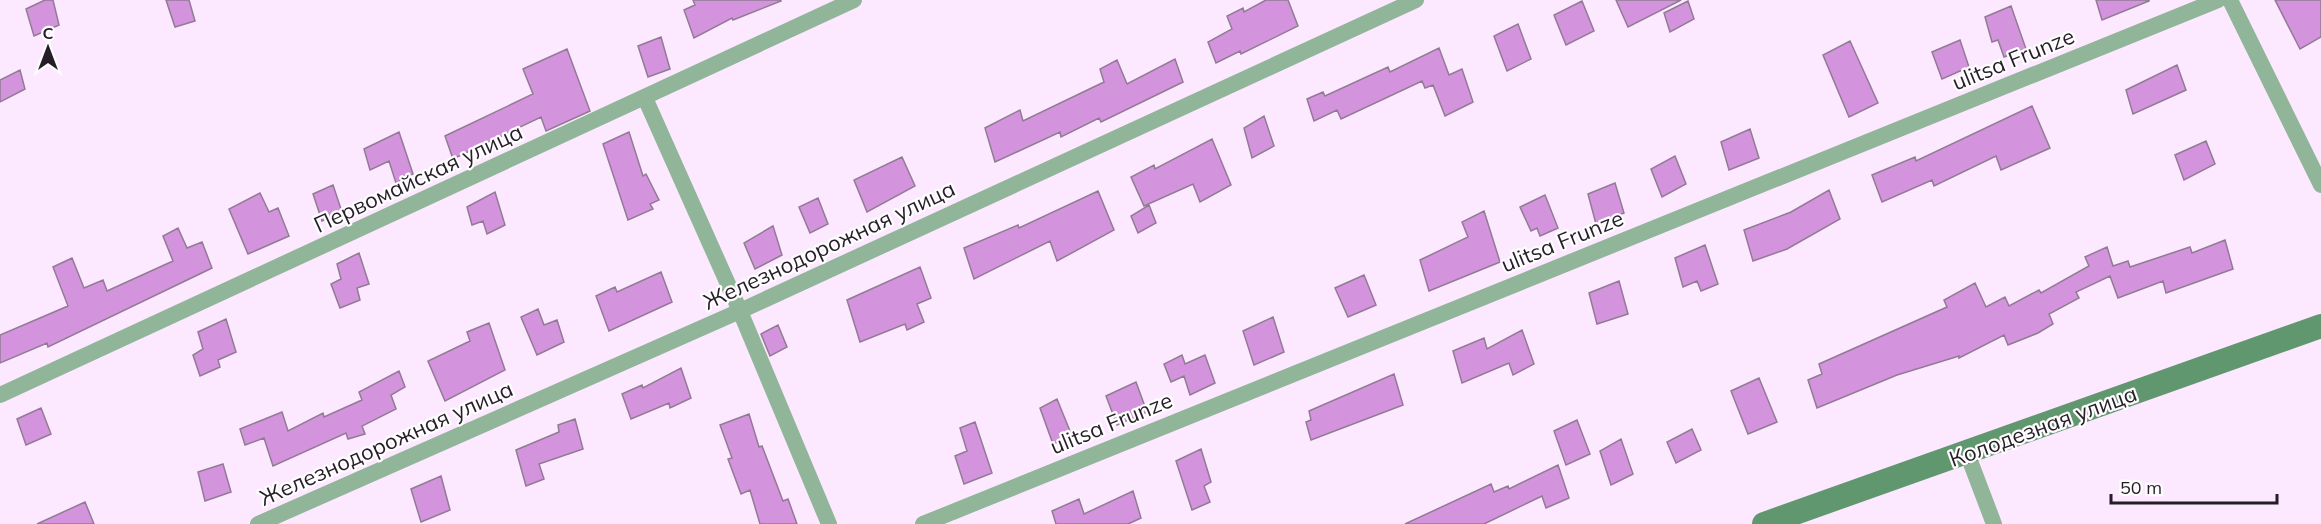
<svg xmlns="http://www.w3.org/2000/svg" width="2321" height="524" viewBox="0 0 2321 524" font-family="Mulish,sans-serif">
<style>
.building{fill:#d494dd;stroke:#917b94;stroke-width:1.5}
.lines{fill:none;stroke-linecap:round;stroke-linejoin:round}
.street{stroke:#91b599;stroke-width:16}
.secondary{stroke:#61976f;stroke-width:24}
.labels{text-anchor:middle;stroke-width:4.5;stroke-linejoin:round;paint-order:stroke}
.street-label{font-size:22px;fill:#261d28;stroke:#fdfdfd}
</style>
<rect width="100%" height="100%" fill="#fce8ff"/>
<path class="building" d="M45,0H53L59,25L34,36L26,9Z
M166,0H189L195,21L175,27Z
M693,0H780L781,1L733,20L732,18L694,38L684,10L695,5Z
M1266,0H1288L1298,26L1241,54L1240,51L1216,63L1208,42L1232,29L1227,16L1243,8L1244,12Z
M1616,0H1681L1628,27Z
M2096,0H2149V1L2102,20Z
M2275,0H2321V37L2300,49Z
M1582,1L1594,31L1566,45L1554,15Z
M1688,1L1694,19L1670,32L1664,13Z
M2011,6L2026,49L2004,57L1998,40L1992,42L1985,17Z
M1518,24L1531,59L1507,71L1494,36Z
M661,37L670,69L648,77L638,46Z
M1960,40L1969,67L1942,79L1932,52Z
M1850,41L1878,103L1849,117L1823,55Z
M1439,48L1449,75L1462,69L1473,102L1445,116L1433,85L1425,88L1422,81L1341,119L1337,110L1314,121L1307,99L1323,92L1325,96L1388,67L1390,72Z
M567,49L590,111L546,131L541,117L453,159L445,136L533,94L523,69Z
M1175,59L1183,82L1101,122L1099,118L1061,137L1060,132L995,162L985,128L1020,110L1023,121L1104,82L1100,69L1117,60L1127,84Z
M2177,65L2186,90L2133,114L2126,90Z
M20,70L25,89L0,102V80Z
M2032,106L2050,148L2001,170L1996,156L1934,186L1932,180L1882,202L1872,175L1915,157L1916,161Z
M1264,116L1274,146L1252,158L1244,128Z
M1750,129L1759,158L1729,170L1721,142Z
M399,132L413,174L396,183L389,161L370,170L364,149Z
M629,132L643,176L646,174L659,200L650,204L653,209L628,220L603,144Z
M1212,139L1231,185L1200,202L1193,184L1144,206L1131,177L1154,165L1155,169Z
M2206,141L2215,164L2184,180L2175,155Z
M1675,156L1686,184L1662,197L1651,169Z
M902,157L915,186L867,212L854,180Z
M1615,183L1624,213L1596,224L1588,194Z
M333,185L342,212L322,221L313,194Z
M1829,190L1840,219L1787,249L1753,261L1744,230L1791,212Z
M1098,191L1114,230L1057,261L1050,241L974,279L964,248L1018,225L1019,228Z
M495,192L505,225L487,234L483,221L472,225L467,207Z
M260,193L269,212L278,208L289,236L248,254L229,209Z
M1545,195L1558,228L1540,236L1537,228L1531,231L1520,207Z
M818,198L828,224L810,233L799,207Z
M1149,205L1156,223L1138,233L1131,216Z
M1484,211L1500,262L1429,291L1420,260L1468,237L1462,222Z
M773,226L782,255L755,269L744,243Z
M178,228L187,248L202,242L212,268L48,347L47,343L0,363V335L68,306L53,267L72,258L84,288L103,280L107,291L173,261L163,236Z
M2225,240L2233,269L2166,293L2163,281L2118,298L2110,276L2076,292L2079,298L2049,314L2053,324L2038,333L2008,345L2004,335L1959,358V356L1897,375L1817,408L1808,380L1822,374L1819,364L1947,307L1944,300L1975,283L1986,307L2005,297L2009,306L2039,290L2041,293L2089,266L2085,257L2107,247L2113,266L2128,261L2130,267L2190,247L2192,253Z
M1705,245L1718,284L1701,291L1697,281L1683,287L1675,258Z
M359,253L369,284L357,288L360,300L340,308L331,284L341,279L337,264Z
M920,267L931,298L917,304L924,322L907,330L905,324L860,342L847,300Z
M661,272L672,302L609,331L596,296L615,287L617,292Z
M1364,275L1376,305L1348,317L1335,288Z
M1619,281L1628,314L1597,324L1589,293Z
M538,309L544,325L557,320L564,342L537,355L521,317Z
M1273,317L1284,352L1254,365L1243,331Z
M226,319L236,352L218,360L220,367L200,376L193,355L203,349L198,332Z
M489,323L505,370L445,401L428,361L470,341L467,332Z
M778,325L787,347L770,356L761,334Z
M1522,330L1534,364L1513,375L1509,363L1462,383L1453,351L1484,338L1487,349Z
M1182,355L1185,364L1205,355L1215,383L1190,395L1184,376L1171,382L1164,364Z
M681,368L691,398L670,408L669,403L631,419L622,394L642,385L643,388Z
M399,371L405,387L391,395L396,409L362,426L365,434L348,439L346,433L273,466L264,438L245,445L240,429L282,412L288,431L323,413L324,417L362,400L359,392Z
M1394,374L1403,405L1311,440L1306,422L1311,420L1309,411Z
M1759,378L1777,422L1748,434L1731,391Z
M1136,382L1147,412L1117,425L1106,396Z
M1057,399L1072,436L1053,444L1040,408Z
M41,408L51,434L26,445L17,419Z
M749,414L759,447L762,446L783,501L788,499L797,524H760L750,490L741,494L728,459L732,458L720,425Z
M575,419L583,449L539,464L544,479L526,486L516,450L559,432L558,425Z
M1577,420L1590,454L1566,465L1554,431Z
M975,422L992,473L964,484L955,456L967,451L960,428Z
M1692,429L1701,450L1676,463L1667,442Z
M1621,439L1633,474L1611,485L1600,451Z
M1201,449L1211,482L1204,486L1210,502L1192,510L1176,461Z
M223,464L231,492L205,501L198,472Z
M1558,465L1569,498L1546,508L1542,496L1484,524H1405L1491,484L1494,492L1508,486L1509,489Z
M441,476L450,510L421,522L411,489Z
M1133,491L1141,518L1128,524H1056L1052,511L1079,499L1084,514Z
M85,502L94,524H37Z"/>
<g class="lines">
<path class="street" d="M2230,0L2321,185
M645,98L740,311L829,524
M0,395L854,0
M1967,453L1994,524
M258,524L740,311L1416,0
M923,524L2218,0"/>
<path class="secondary" d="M1764,524L2321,326"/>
</g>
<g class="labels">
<g class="street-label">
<text transform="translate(2013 59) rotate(-22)" y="8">ulitsa Frunze</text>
<text transform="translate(418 178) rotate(-25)" y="8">Первомайская улица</text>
<text transform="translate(1562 241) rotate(-22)" y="8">ulitsa Frunze</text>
<text transform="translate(829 245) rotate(-25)" y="8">Железнодорожная улица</text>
<text transform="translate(1111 423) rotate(-22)" y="8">ulitsa Frunze</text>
<text transform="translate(2043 426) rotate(-20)" y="8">Колодезная улица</text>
<text transform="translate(386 443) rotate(-24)" y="8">Железнодорожная улица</text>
</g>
</g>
<g transform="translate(48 48)" stroke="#fdfdfd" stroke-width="4.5" paint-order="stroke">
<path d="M0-4.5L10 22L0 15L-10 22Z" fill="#261d28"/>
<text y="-9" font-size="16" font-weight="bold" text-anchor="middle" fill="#261d28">С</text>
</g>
<path d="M2111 494v9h166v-9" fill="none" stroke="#261d28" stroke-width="3"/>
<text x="2120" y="494" font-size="18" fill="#261d28" stroke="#fdfdfd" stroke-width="4.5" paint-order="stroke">50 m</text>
</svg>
